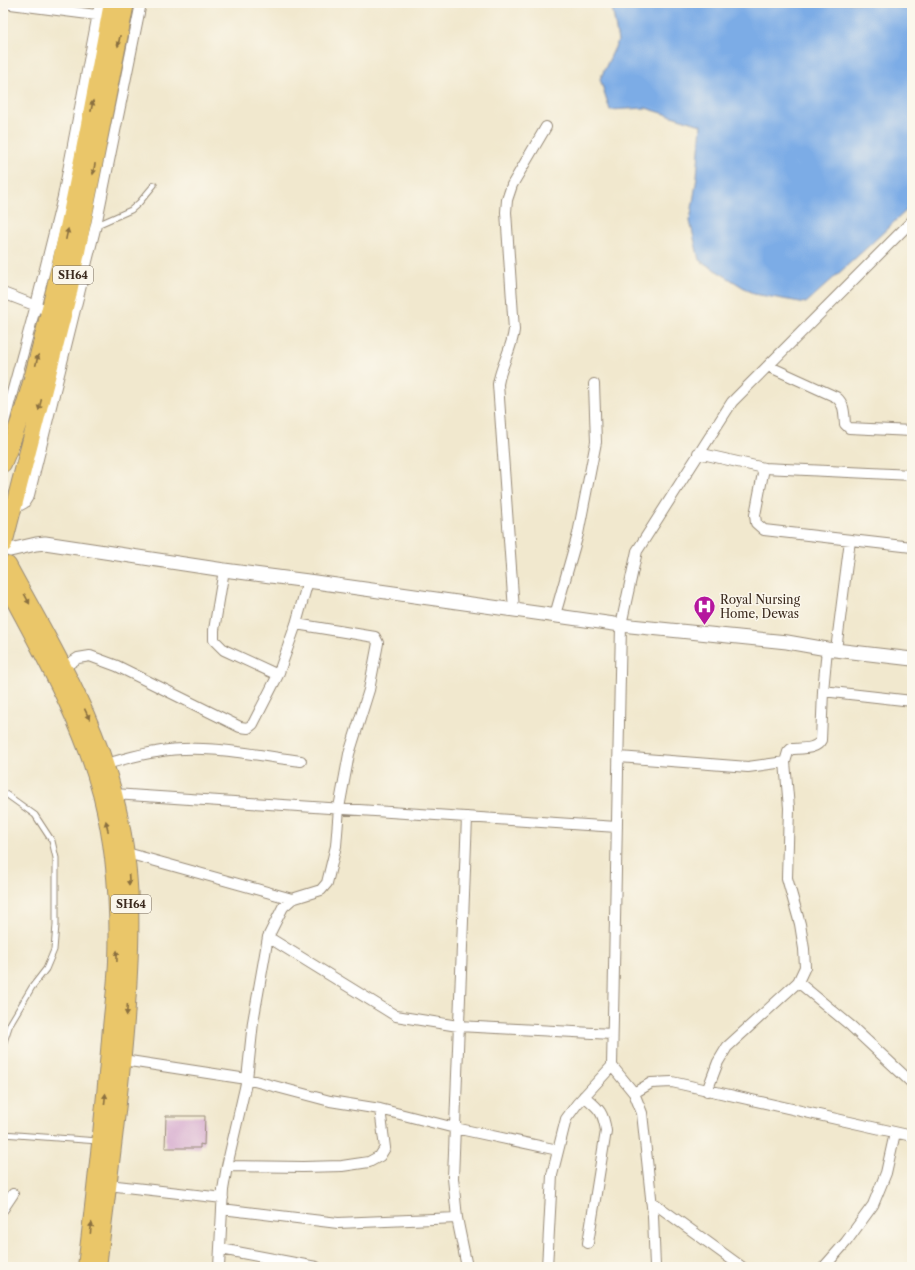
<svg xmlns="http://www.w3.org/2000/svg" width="915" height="1270" viewBox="0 0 915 1270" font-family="'Libre Caslon Text',serif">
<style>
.water{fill:#7cace6;stroke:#5c6b82}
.building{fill:#d4a7cd}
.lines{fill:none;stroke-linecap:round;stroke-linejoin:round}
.service-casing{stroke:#968976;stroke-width:7}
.minor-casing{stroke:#968976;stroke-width:12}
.tertiary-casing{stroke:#968976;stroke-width:15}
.primary-casing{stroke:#968976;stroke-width:18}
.service{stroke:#fff;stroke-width:5}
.minor{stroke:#fff;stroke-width:10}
.tertiary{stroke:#fff;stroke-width:13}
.primary{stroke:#eac669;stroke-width:16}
.oneway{fill:#8a7040}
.labels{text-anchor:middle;stroke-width:3;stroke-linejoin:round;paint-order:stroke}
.shield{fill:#fbf7ec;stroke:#75685c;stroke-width:1}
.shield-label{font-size:11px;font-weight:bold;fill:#3b2a1e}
.poi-label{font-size:12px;fill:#3b2a1e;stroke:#fbf7ec;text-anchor:start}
</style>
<rect width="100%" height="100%" fill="#fbf7ec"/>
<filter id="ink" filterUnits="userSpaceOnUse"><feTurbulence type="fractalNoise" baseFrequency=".025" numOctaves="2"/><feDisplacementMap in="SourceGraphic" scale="8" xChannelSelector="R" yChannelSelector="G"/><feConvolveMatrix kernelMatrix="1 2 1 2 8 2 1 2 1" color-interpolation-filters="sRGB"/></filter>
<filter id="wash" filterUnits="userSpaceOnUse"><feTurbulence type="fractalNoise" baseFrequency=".012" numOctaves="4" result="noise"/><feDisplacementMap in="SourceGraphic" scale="16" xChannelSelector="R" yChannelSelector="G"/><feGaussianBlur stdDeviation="0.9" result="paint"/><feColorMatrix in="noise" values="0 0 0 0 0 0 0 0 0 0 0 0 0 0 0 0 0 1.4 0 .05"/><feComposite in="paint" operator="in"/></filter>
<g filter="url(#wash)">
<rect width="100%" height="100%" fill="#f1e8ce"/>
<path class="water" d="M613,3H912V205L872,243L806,303L754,294L699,260L690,221L697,177L701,125L646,108L610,110L600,79L618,41L612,7Z"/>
<g id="blocks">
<path class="building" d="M166,1116H205L204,1145L200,1144V1148H165Z"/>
</g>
</g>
<g filter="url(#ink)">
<use href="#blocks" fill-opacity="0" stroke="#968976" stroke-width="1"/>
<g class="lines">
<defs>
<path id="service" d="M95,226L131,210L139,203L154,185
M3,792L35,815L52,841L56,858V925L54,950L46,969L32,987L10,1024L3,1045
M3,1134L98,1141"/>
<path id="minor" d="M3,3L104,16
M3,293L42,308
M768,366L836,397C845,404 844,414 845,424L849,428L912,431
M3,426L36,305L63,197L100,3
M698,453L764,468L912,475
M764,468L755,515L756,523L764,530L912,547
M13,509L24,503L29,495L96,225L141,3
M224,570L214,630V640L224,650L278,675
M514,610L498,384C501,365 512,349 514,330L506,212L507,200L512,185L546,127
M555,615L578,534L596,442L594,384
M836,650L850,540
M64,667L78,658L90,656L117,666L240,727L248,728L253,724L278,675L296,624L308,581
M823,691L912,701
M619,757L748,767L785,762
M105,764C122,760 139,754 156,752C203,743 254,755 301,761
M114,794L617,827
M467,817L453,1178L457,1218L467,1267
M127,853L292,899
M268,937L396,1016L458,1026L612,1034
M798,982L851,1026L912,1083
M123,1060L247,1079L330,1101L380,1109L455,1128L558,1150
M707,1091L718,1062L727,1047L798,982L805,967L804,949L800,924L787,878L789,808L785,762L788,752L791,749C801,748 816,750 821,740L823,691L827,649
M634,1093L651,1083L672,1082L912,1136
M584,1096C599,1109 603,1111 606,1131L588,1243
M227,1166L303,1167L342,1166L369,1162L380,1156L385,1148L380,1109
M108,1185L223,1198
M651,1201L742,1267
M3,1209L13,1194
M222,1209L338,1223L457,1218
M221,1249L316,1267
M219,1267L223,1190L227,1166L247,1079L253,1022L268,937L283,907L292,899L321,890L327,883L336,846L339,808L349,754L369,690L378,643L375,637L296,624
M547,1267L552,1175L566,1119L577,1104L612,1066
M655,1267L653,1216L642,1113L634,1093L612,1066L621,625L637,551L732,402L912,221
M824,1267L846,1242L873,1205L886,1173L895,1133"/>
<path id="tertiary" d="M10,550L36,544L45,543L224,570L308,581L621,625L787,642L827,649L912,659"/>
<path id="primary" d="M3,464C25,413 37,360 50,308C74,207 93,105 112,3
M4,544L69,292L126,3
M8,565C48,639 93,712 114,794C135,871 132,941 126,1019C120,1102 108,1185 98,1267
M3,579C39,648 81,718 101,794C115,848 119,905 117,961C116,987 112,1013 110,1039C104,1115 95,1191 86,1267"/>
</defs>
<use href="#service" class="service-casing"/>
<use href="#minor" class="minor-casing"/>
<use href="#tertiary" class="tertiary-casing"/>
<use href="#primary" class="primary-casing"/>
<use href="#service" class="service"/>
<use href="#minor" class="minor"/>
<use href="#tertiary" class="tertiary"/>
<use href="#primary" class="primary"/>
</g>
<defs><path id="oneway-solid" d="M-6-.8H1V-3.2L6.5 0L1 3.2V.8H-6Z"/></defs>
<g class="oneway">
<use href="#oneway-solid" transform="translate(119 41) rotate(101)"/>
<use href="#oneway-solid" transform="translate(92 106) rotate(-79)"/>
<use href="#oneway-solid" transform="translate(94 169) rotate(101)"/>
<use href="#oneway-solid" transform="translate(67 234) rotate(-78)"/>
<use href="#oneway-solid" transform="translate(37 360) rotate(-76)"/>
<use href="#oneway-solid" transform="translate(40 405) rotate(104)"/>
<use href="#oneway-solid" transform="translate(27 599) rotate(62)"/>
<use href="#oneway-solid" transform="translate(87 714) rotate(65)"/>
<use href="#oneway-solid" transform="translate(107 826) rotate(-102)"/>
<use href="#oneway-solid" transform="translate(129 880) rotate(86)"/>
<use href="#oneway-solid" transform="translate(117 956) rotate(-89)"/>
<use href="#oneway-solid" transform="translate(127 1010) rotate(94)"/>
<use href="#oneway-solid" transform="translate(105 1099) rotate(-84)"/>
<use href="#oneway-solid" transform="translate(91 1228) rotate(-83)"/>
</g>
</g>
<defs>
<symbol id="hospital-pin" viewBox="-11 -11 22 30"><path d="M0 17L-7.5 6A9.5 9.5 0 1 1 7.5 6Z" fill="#b5179e" stroke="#fbf7ec"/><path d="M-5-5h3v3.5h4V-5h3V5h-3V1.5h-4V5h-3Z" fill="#fff"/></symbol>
</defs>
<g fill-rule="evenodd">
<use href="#hospital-pin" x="692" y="594" width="25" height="34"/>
</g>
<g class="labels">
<g class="shield">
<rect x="53" y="266" width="40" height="18" rx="3"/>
<rect x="111" y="895" width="40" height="18" rx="3"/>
</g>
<g class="shield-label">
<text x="73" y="279">SH64</text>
<text x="131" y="908">SH64</text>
</g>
<g class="poi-label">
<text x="720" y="604">Royal Nursing<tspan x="720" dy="14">Home, Dewas</tspan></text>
</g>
</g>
<rect width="915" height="1270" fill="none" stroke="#fbf7ec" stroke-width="16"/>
</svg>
